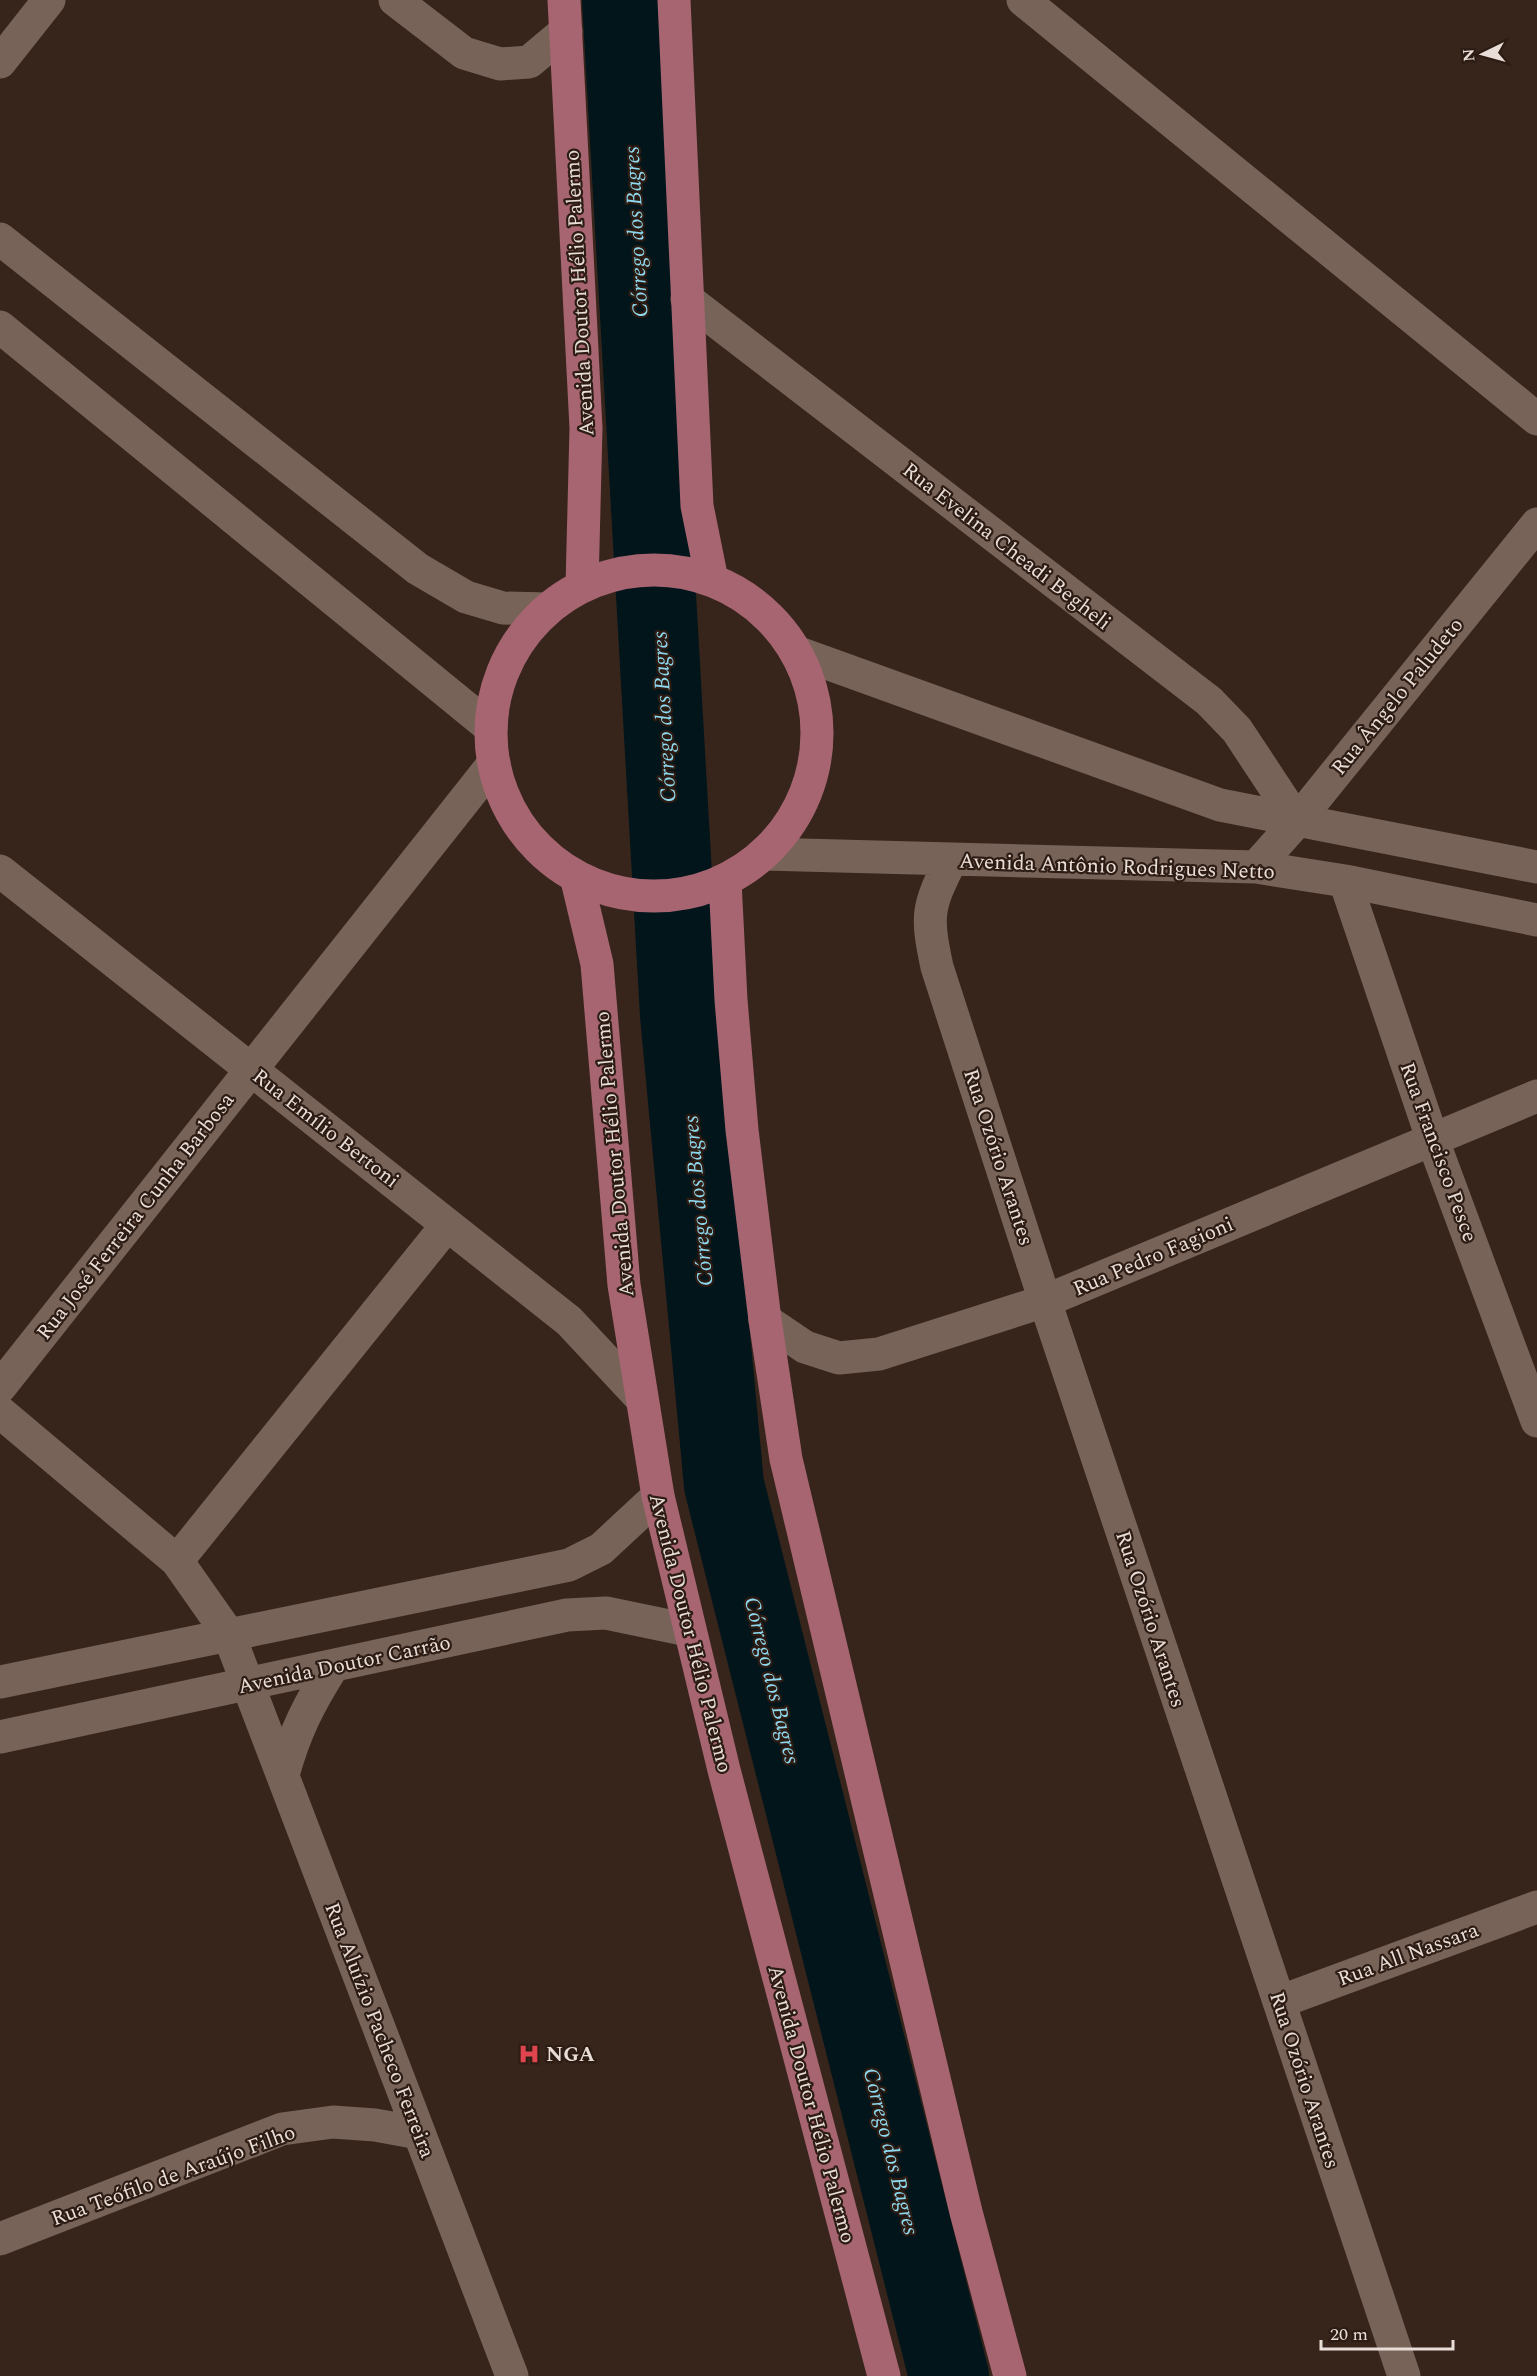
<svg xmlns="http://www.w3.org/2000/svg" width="1537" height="2376" viewBox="0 0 1537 2376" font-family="Spectral,serif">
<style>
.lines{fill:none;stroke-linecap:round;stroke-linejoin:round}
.river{stroke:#01151b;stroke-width:80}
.minor{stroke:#786359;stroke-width:33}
.major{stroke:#a76572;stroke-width:33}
.labels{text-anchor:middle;stroke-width:4.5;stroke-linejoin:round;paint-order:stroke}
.street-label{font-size:21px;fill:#e9ddd7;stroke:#2d1c13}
.poi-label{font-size:21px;font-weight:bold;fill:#e9ddd7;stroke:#2d1c13;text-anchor:start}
.water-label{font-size:22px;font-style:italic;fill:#8ed9ef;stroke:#2d1c13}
</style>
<rect width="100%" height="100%" fill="#37251c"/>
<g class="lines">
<path class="river" d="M622,0L680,1015L724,1485L949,2376"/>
<path class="minor" d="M395,0L464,53L500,64L529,62L566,31
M1023,0L1537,419
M0,62L49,0
M0,239L418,569L466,597L503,608L548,609
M687,299L1209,701L1237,730L1297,821
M0,327L491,728
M796,652L1220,805L1537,867
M764,854L1256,867L1345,881L1537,920
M951,860C927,908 926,915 937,967L1045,1301L1404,2376
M1256,867L1297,821L1537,524
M0,871L569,1321L640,1397
M1345,881L1432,1138L1537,1421
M765,1320L805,1347L839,1358L879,1354L1045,1301L1537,1096
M0,1387L494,763
M0,1412L177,1561L229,1635L512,2376
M177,1561L447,1225
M0,1682L569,1565L601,1549L658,1496
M0,1737L567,1615L606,1613L688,1630
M283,1775C295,1731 309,1704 333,1666
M1279,2002L1537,1907
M0,2239L282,2129L333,2122L375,2125L419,2133"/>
<path class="major" d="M564,0L586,428L582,586
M674,0L697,506L712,580
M491 733a163 163 0 1 1 326 0a163 163 0 1 1-326 0Z
M576,876L597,964L624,1285L658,1496L724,1770L884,2376
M725,881L731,1000L742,1130L765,1320L786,1459L966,2212L1010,2376"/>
</g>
<defs>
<symbol id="hospital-bare" viewBox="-9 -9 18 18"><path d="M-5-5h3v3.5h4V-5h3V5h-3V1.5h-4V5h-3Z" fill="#e0444e" stroke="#2d1c13" stroke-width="2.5" paint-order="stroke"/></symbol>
</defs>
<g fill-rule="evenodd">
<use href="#hospital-bare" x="514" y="2039" width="30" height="30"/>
</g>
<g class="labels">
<g class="street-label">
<text transform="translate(579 293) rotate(-93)" y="7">Avenida Doutor Hélio Palermo</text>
<text transform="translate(1007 546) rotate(38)" y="7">Rua Evelina Cheadi Begheli</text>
<text transform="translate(1397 696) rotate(-51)" y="7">Rua Ângelo Paludeto</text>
<text transform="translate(1117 866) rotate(2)" y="7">Avenida Antônio Rodrigues Netto</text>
<text transform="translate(326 1128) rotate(38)" y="7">Rua Emílio Bertoni</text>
<text transform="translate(1439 1152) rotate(70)" y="7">Rua Francisco Pesce</text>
<text transform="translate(614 1154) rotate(-95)" y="7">Avenida Doutor Hélio Palermo</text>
<text transform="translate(999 1157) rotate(72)" y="7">Rua Ozório Arantes</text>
<text transform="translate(135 1216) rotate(-52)" y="7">Rua José Ferreira Cunha Barbosa</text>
<text transform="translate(1153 1256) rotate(-23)" y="7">Rua Pedro Fagioni</text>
<text transform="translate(1151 1619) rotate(72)" y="7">Rua Ozório Arantes</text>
<text transform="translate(691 1633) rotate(76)" y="7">Avenida Doutor Hélio Palermo</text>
<text transform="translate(344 1664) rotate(-12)" y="7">Avenida Doutor Carrão</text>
<text transform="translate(1408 1954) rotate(-20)" y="7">Rua All Nassara</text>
<text transform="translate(380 2030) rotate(69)" y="7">Rua Aluízio Pacheco Ferreira</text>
<text transform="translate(1305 2080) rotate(72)" y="7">Rua Ozório Arantes</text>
<text transform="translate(812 2104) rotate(75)" y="7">Avenida Doutor Hélio Palermo</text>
<text transform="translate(173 2175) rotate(-20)" y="7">Rua Teófilo de Araújo Filho</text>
</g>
<g class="poi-label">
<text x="546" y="2061">NGA</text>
</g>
<g class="water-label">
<text transform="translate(635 232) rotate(-93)" y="8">Córrego dos Bagres</text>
<text transform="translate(663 717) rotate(-93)" y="8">Córrego dos Bagres</text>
<text transform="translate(697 1201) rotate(-95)" y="8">Córrego dos Bagres</text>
<text transform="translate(773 1680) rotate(76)" y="8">Córrego dos Bagres</text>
<text transform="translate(892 2151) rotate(76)" y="8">Córrego dos Bagres</text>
</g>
</g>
<g transform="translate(1483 54) rotate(265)" stroke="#2d1c13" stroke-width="4.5" paint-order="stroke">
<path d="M0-4.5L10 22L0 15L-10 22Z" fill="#e9ddd7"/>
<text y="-9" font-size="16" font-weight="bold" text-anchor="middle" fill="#e9ddd7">N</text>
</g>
<path d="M1321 2340v9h132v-9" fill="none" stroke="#e9ddd7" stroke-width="3"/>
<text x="1330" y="2340" font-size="18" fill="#e9ddd7" stroke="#2d1c13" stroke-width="4.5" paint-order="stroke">20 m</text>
</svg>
